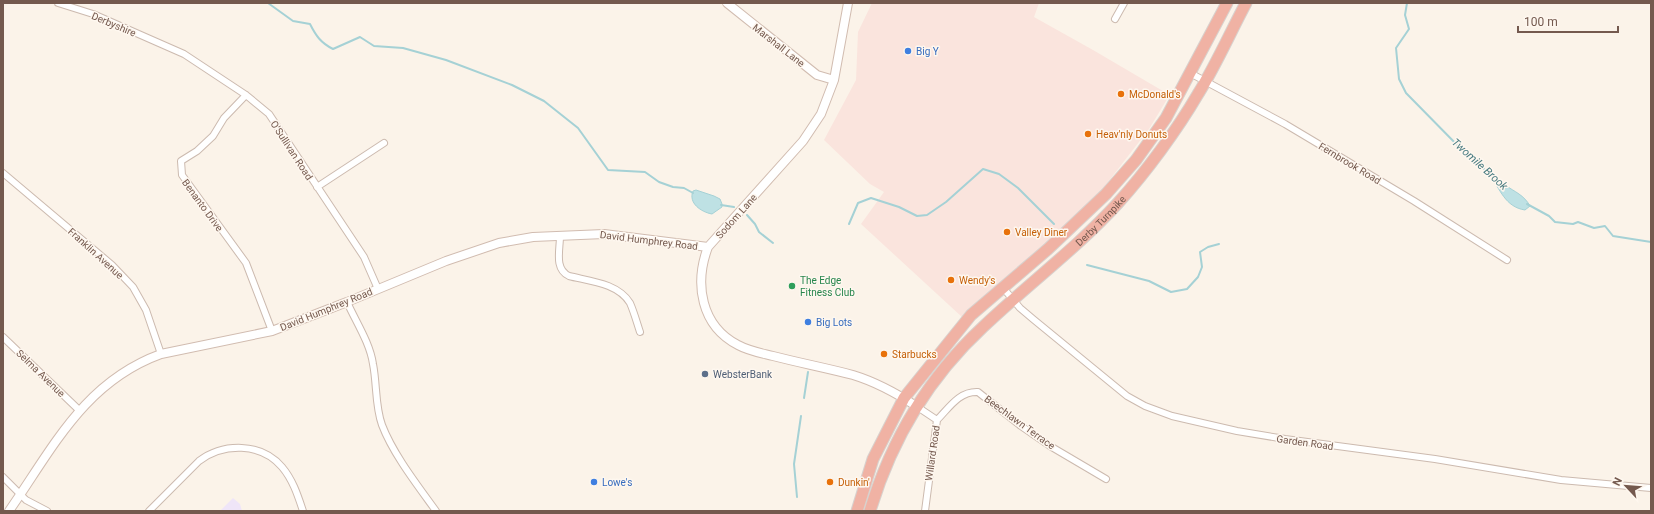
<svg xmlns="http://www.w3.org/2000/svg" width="1654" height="514" viewBox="0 0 1654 514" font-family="Roboto,sans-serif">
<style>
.commercial{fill:#fae4dd}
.education{fill:#efe5f8}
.water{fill:#bee1e4;stroke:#a5d1d5}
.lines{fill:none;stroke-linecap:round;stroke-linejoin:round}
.stream{stroke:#a5d1d5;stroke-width:2}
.street-casing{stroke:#ccbaaf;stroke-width:8}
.secondary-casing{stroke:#d1bcb0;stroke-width:10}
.highway-casing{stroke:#d8d1cd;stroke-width:13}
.street{stroke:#fff;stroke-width:6}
.secondary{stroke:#fff;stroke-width:8}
.highway{stroke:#f0b2a4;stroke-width:11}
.shop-dot{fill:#3f7fe0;stroke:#fef7ef;stroke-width:1.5}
.food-dot{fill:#e8710a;stroke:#fef7ef;stroke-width:1.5}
.leisure-dot{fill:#2e9e5b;stroke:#fef7ef;stroke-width:1.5}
.service-dot{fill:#5c6f8a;stroke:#fef7ef;stroke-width:1.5}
.labels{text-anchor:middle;stroke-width:3;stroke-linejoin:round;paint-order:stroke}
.street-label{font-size:10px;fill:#74594e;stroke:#fef7ef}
.shop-label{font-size:10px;fill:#366cbe;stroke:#fef7ef;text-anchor:start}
.food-label{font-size:10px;fill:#c56008;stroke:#fef7ef;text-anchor:start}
.leisure-label{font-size:10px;fill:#27864d;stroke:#fef7ef;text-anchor:start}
.service-label{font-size:10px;fill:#4e5e75;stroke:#fef7ef;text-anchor:start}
.water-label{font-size:11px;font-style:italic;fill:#46797f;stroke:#fef7ef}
</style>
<rect width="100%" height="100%" fill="#fbf3e9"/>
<path class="commercial" d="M872,3H1039L1034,17L1093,50L1168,94L1169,96L1149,129L1101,191L1080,213L962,317L861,224L884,192L870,184L824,140L856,80L858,32Z"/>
<path class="education" d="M233,498L240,504L242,511H220Z"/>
<path class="water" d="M1490,175C1497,176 1500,182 1505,185C1515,192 1524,195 1530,206L1525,210C1505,207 1500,189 1490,175Z
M696,190L714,196L720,199L722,204V207L712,214C701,212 688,203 693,191Z"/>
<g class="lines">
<path class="stream" d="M268,3L293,21L310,24C316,36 321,43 333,49L360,37L374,46L403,48L446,60L512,85L544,101L578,128L608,170L645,172L659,182L673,187L684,188L693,193
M1407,3L1405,15L1409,29L1396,48L1399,79L1406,93L1466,154L1491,175
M1527,204L1549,216L1555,222L1573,224L1578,222L1594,228L1605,226L1613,236L1651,242
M721,205L734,207
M747,215L755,224L759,232L773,243
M849,224L858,203L871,198L899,207L917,216L927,215L946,202L983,169L999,174L1018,188L1054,224
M1087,265L1149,281L1171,292L1187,289L1198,277L1202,267L1200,252L1208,247L1219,244
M804,398L808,372
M797,497L794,464L801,416"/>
<defs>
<path id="street" d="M58,3L93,14L184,54L246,95L269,114L364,257L378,289
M1115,19L1124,3
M1190,73L1285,124L1414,201L1507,260
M246,95L224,118L213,136L197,151L181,161L182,175L246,263L272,331
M3,173L112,265L133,287L146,310L161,354
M317,187L384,143
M560,236C560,250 554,269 569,276C589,281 618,283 630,303C634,312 637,323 640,332
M1004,289L1020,308L1033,319L1127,396L1145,406L1172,416L1237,431L1285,439L1435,459L1561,480L1651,488
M347,302C356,322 370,343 373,364C377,384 375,406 382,425C393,454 418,486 436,511
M3,337L79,410
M916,406L937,420L925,511
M937,420C949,408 959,391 978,392L1021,426L1050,446L1106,479
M3,477L26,500L47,511
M149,511L199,461C223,443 261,442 282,467C293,480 298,496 303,511"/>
<path id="secondary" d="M727,3L817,75L834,80
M848,3L834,80L821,114L803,141L708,247C694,284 701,326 738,345C749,351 761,353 773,356C800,363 827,368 853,375C876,382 896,393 916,406
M9,511C53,448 84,382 161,354L272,331L347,302L446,261L499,243L533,237L604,234L708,247"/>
<g id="highway">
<path d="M857,511L873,459L904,398L971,315L1048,249L1106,194L1136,160L1166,118L1227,3"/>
<path id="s1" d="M870,511C891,441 929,377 983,327C1027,285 1077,248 1118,203C1146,172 1177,130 1198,94C1216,65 1230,33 1246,3"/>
</g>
</defs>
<use href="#street" class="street-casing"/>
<use href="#secondary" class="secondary-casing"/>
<use href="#highway" class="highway-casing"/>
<use href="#street" class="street"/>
<use href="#secondary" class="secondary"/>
<use href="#highway" class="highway"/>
</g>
<g class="shop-dot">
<circle cx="908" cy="51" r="4"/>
<circle cx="808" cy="322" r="4"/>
<circle cx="594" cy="482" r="4"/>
</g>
<g class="food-dot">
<circle cx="1121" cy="94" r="4"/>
<circle cx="1088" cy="134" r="4"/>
<circle cx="1007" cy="232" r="4"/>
<circle cx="951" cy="280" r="4"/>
<circle cx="884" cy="354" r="4"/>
<circle cx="830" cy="482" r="4"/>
</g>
<circle class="leisure-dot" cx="792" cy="286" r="4"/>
<circle class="service-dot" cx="705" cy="374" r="4"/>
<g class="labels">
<g class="street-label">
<text transform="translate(114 24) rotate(23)" y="4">Derbyshire</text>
<text transform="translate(779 45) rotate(38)" y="4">Marshall Lane</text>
<text transform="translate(292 150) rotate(57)" y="4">O'Sullivan Road</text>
<text transform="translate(1350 163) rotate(31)" y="4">Fernbrook Road</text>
<text transform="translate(203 205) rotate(54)" y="4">Benanto Drive</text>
<text transform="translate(736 216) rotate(-48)" y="4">Sodom Lane</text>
<text dy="4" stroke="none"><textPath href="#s1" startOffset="377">Derby Turnpike</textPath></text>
<text transform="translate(649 240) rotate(7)" y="4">David Humphrey Road</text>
<text transform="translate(96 253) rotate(42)" y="4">Franklin Avenue</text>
<text transform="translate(326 309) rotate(-22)" y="4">David Humphrey Road</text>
<text transform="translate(41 373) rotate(44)" y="4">Selma Avenue</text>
<text transform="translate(1020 422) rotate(36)" y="4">Beechlawn Terrace</text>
<text transform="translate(1305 442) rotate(8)" y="4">Garden Road</text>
<text transform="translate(932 453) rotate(-82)" y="4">Willard Road</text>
</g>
<g class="shop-label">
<text x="916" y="55">Big Y</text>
<text x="816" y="326">Big Lots</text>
<text x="602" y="486">Lowe's</text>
</g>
<g class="food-label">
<text x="1129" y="98">McDonald's</text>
<text x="1096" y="138">Heav'nly Donuts</text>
<text x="1015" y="236">Valley Diner</text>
<text x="959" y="284">Wendy's</text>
<text x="892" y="358">Starbucks</text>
<text x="838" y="486">Dunkin'</text>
</g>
<g class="leisure-label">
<text x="800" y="284">The Edge<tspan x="800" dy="12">Fitness Club</tspan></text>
</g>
<g class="service-label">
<text x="713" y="378">WebsterBank</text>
</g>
<g class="water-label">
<text transform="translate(1480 164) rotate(42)" y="4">Twomile Brook</text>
</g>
</g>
<rect width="1654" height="514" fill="none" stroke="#74594e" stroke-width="8"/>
<g transform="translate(1626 486) rotate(296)" stroke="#fef7ef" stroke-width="3" paint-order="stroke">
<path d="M0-3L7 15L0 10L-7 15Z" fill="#74594e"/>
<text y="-6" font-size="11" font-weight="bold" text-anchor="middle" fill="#74594e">N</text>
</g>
<path d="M1518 26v6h100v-6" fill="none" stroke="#74594e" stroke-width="2"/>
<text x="1524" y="26" font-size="12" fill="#74594e" stroke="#fef7ef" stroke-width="3" paint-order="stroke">100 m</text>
</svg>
